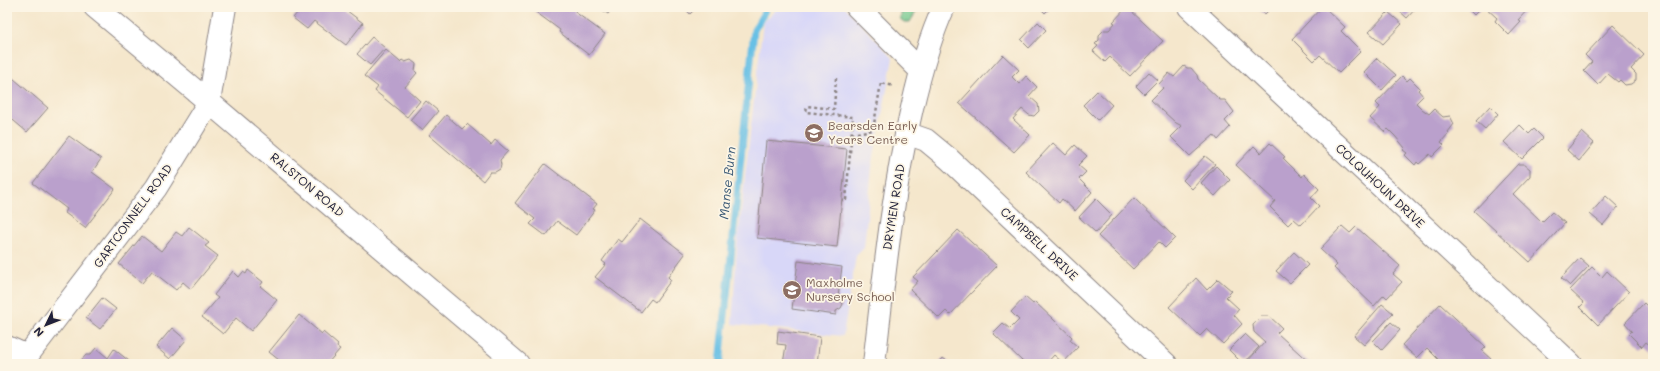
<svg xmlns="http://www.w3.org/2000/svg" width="1660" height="371" viewBox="0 0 1660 371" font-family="Mali,sans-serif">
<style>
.built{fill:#d8d7f8}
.green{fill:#72c88d;stroke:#4a7564}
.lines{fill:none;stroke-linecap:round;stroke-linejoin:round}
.stream{stroke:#68c0e5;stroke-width:7}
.building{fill:#baa0cc}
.street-casing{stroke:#8c8484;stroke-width:24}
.secondary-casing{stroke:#8c8484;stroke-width:24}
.primary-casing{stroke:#8c8484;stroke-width:24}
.path{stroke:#8c8484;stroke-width:2.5;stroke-dasharray:3 3;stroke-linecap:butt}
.street{stroke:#fff;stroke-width:22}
.secondary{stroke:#fff;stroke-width:22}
.primary{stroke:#fff;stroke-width:22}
.labels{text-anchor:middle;stroke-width:3.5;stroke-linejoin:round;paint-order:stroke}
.education-label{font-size:12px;fill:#785e54;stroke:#fcf5e5;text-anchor:start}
.street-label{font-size:12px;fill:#22223b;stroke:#fcf5e5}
.water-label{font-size:13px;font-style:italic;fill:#3a5976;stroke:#fcf5e5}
</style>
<rect width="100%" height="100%" fill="#fcf5e5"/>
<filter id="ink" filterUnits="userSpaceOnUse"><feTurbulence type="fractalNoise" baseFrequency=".025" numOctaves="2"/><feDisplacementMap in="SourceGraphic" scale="8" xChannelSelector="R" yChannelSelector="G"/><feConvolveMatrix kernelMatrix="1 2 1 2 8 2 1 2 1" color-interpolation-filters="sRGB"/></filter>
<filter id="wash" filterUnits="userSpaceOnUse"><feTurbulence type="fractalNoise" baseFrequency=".012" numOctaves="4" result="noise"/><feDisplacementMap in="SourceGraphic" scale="16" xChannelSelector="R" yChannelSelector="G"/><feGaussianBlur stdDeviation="0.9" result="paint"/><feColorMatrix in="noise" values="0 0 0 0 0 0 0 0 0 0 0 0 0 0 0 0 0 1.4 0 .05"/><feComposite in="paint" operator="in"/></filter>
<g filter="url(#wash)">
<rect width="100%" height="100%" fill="#f5e7cc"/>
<path class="built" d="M778,7H845L893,58L872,167L864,248L856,256L843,336L732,324L737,245L763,23Z"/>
<path class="green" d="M888,7H919L910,22H904L899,18L902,14L895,7L892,10Z"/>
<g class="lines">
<path class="stream" d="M720,364L754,30L767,7"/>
</g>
<g id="blocks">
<path class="building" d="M302,7H342L363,23L346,45L314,21L307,29L293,18Z
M529,7H574L577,9L575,12L605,34L589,55L559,32L560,30Z
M598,7H613L608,14Z
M684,7H697L690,14Z
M1039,7H1051L1045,13Z
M1127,7L1163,41L1130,76L1110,57L1105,62L1093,51L1098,46L1095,44L1099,40V35L1104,30H1109L1115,23L1113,22Z
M1254,7H1272L1265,14Z
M1322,7H1324L1345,27L1341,31L1361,51L1339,73L1320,55L1314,61L1292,39Z
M1395,7H1417L1407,18Z
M1466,7H1482L1474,15Z
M1485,7H1530L1518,20L1521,22L1509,35L1495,21L1497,18Z
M1388,12L1402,24L1383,44L1369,32Z
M1038,22L1046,30L1029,48L1021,40Z
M1613,25L1644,55L1631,69L1636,74V80L1631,84L1625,85L1620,80L1618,82L1608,74L1598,85L1584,71L1592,62L1585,55Z
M372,37L385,48L370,65L357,54Z
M386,50L400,62L402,60L405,62L411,60L416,64L415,71L417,73L405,87L420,101L407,117L375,91L378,87L364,76Z
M1003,55L1019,70L1012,77L1019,84L1026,76L1037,87L1029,96L1038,104L1039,111L1034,116L1029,115L1022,109L1013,119L1030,135L1014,152L959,103Z
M1377,58L1396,75L1382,90L1364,72Z
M1184,66L1187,68H1191L1197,75L1198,79L1220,100H1225L1234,112L1225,121L1230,127L1218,140L1214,135L1190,156L1171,137L1182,126L1176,123L1151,100L1163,88L1159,84L1169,73L1174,77Z
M1149,72L1158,80L1144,94L1136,86Z
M7,73L48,108L27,132L7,115Z
M1402,76L1407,81L1410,78L1420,88L1418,90L1423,96L1416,103L1422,109L1429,114L1434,109L1443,117L1450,116L1454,124L1448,132L1449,133L1441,142L1444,145L1432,157L1430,154L1419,164L1417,162L1415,165L1405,155L1407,153L1403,150L1405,148L1395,136L1388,129L1385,132L1370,118L1380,107L1376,103Z
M1097,91L1112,105L1098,120L1083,105Z
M426,101L438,111L422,130L410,120Z
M1490,106L1498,114L1485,129L1476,121Z
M446,115L462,129L467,124L491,145L495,140L508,151L500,160L501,165L500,169L495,172H490L483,181L429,135Z
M1520,125L1529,134L1534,129L1543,138L1522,159L1504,142Z
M1582,132L1594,143L1579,161L1567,150Z
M69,136L101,159L92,172L115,189L85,228L65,213L67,209L33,183Z
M766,141L847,149L837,247L757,238Z
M1053,143L1066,155L1075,145L1087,156L1078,165L1086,172L1079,179L1092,192L1075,211L1062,199L1059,203L1026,172Z
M1270,143L1285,157L1283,158L1302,177L1304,174L1319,189L1311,198L1319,206L1301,225L1294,219L1288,225L1270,207L1275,201L1236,165L1254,146L1261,153Z
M1205,156L1215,164L1192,189L1183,180Z
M545,164L597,204L593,209L595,210L576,235L557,221L546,236L530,224L535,219L515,203Z
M1518,164H1524L1530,169V176L1513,194L1542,222L1552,212L1565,223L1530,262L1474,211Z
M1216,166L1230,180L1215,196L1201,183Z
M1606,196L1618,207L1603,225L1590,214Z
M1134,198L1175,238L1165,248L1159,242L1133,269L1098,236Z
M1096,199L1112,215L1096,233L1079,217Z
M640,219L685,254L668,277L671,280L655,302L651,299L641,312L595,277L606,264L602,261L618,239L622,242Z
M1342,226L1350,233L1356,227L1400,266L1393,274L1402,282L1387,298L1384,295L1374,306L1334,268L1337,265L1320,249Z
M189,227L209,243L205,246L218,256L191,289L183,282L176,290L152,271L142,283L119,264L142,236L161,251L176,232L182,236Z
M958,230L997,266L950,315L946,311L939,318L910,290L918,281L913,277Z
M1294,252L1308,265L1290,283L1276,271Z
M1580,258L1589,266L1570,286L1561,278Z
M798,261L842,267L838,297L843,304L841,308L836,311V315L792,309Z
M1592,267L1602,277L1607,271L1629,292L1598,325L1580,307L1584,303L1570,290Z
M248,270L263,282L260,286L277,300L251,331L236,318L223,334L202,317L218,298L214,295L233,271L239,277L243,272L246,274Z
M1196,278L1207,290L1218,279L1232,291L1226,297L1239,309L1234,315L1242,324L1223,344L1207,329L1200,336L1169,307Z
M1025,297L1033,304L1035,302L1072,337L1070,340L1078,347L1063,363L1054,355L1046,364H1021L1023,362L993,333L1003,323L1010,329L1019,320L1011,312Z
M102,298L116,309L100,329L86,318Z
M1644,303L1653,312V348L1646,342L1642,347L1629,334L1632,331L1625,323Z
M1382,304L1393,313L1364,345L1354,336Z
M1440,304L1486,347L1482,351L1492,360L1489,364H1443L1427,348L1417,358L1402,345Z
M299,315L322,334L323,332L338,345L337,347L340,349L327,364H284L269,352Z
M1261,316H1269L1282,328L1277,333L1311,364H1245L1265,342L1254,332L1253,325Z
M1391,322L1400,330L1382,350L1373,341Z
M172,328L186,340L170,359L156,347Z
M778,331L820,337L817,364H783L786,345L777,344Z
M1245,334L1259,347L1243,364L1229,350Z
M96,348L108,358L114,349L129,361L126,364H78L86,355H90Z
M943,358L951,364H938Z"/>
</g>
</g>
<g filter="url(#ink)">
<use href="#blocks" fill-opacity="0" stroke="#8c8484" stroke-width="1"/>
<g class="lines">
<defs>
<path id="street" d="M95,7L209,102L518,364
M1189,7L1571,364
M906,133L926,140L949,159L1166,364
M7,347L27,356
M21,364L156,188L209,102L225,7"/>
<path id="secondary" d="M857,7L921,71"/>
<path id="primary" d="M874,364C884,278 892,193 912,108C920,74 929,39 944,7"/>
</defs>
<use href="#street" class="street-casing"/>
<use href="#secondary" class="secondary-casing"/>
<use href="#primary" class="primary-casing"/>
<path class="path" d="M836,78L834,109L807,106L806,112L853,117L846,200H842
M851,134L873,130L881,83L894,86"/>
<use href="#street" class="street"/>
<use href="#secondary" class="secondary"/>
<use href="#primary" class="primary"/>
</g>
</g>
<defs>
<symbol id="school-disc" viewBox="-11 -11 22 22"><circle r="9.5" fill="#8d6e63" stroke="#fcf5e5"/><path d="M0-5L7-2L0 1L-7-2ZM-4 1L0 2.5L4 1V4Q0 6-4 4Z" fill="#fff"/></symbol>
</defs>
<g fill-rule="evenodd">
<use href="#school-disc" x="803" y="122" width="22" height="22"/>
<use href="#school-disc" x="781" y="279" width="22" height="22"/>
</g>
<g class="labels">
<g class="education-label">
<text x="828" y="130">Bearsden Early<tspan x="828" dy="14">Years Centre</tspan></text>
<text x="806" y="287">Maxholme<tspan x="806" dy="14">Nursery School</tspan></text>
</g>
<g class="street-label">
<text transform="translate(307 185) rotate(40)" y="4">RALSTON ROAD</text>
<text transform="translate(1380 186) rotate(43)" y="4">COLQUHOUN DRIVE</text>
<text transform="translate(894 207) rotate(-81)" y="4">DRYMEN ROAD</text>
<text transform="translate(133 216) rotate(-54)" y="4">GARTCONNELL ROAD</text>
<text transform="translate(1039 244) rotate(43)" y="4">CAMPBELL DRIVE</text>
</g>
<g class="water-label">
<text transform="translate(727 183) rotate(-84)" y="5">Manse Burn</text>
</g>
</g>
<rect width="1660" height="371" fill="none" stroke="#fcf5e5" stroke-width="24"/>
<g transform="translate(46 325) rotate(227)" stroke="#fcf5e5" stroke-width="3" paint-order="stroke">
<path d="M0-3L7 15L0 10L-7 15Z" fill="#22223b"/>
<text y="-6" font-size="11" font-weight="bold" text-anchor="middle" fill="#22223b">N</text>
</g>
</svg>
